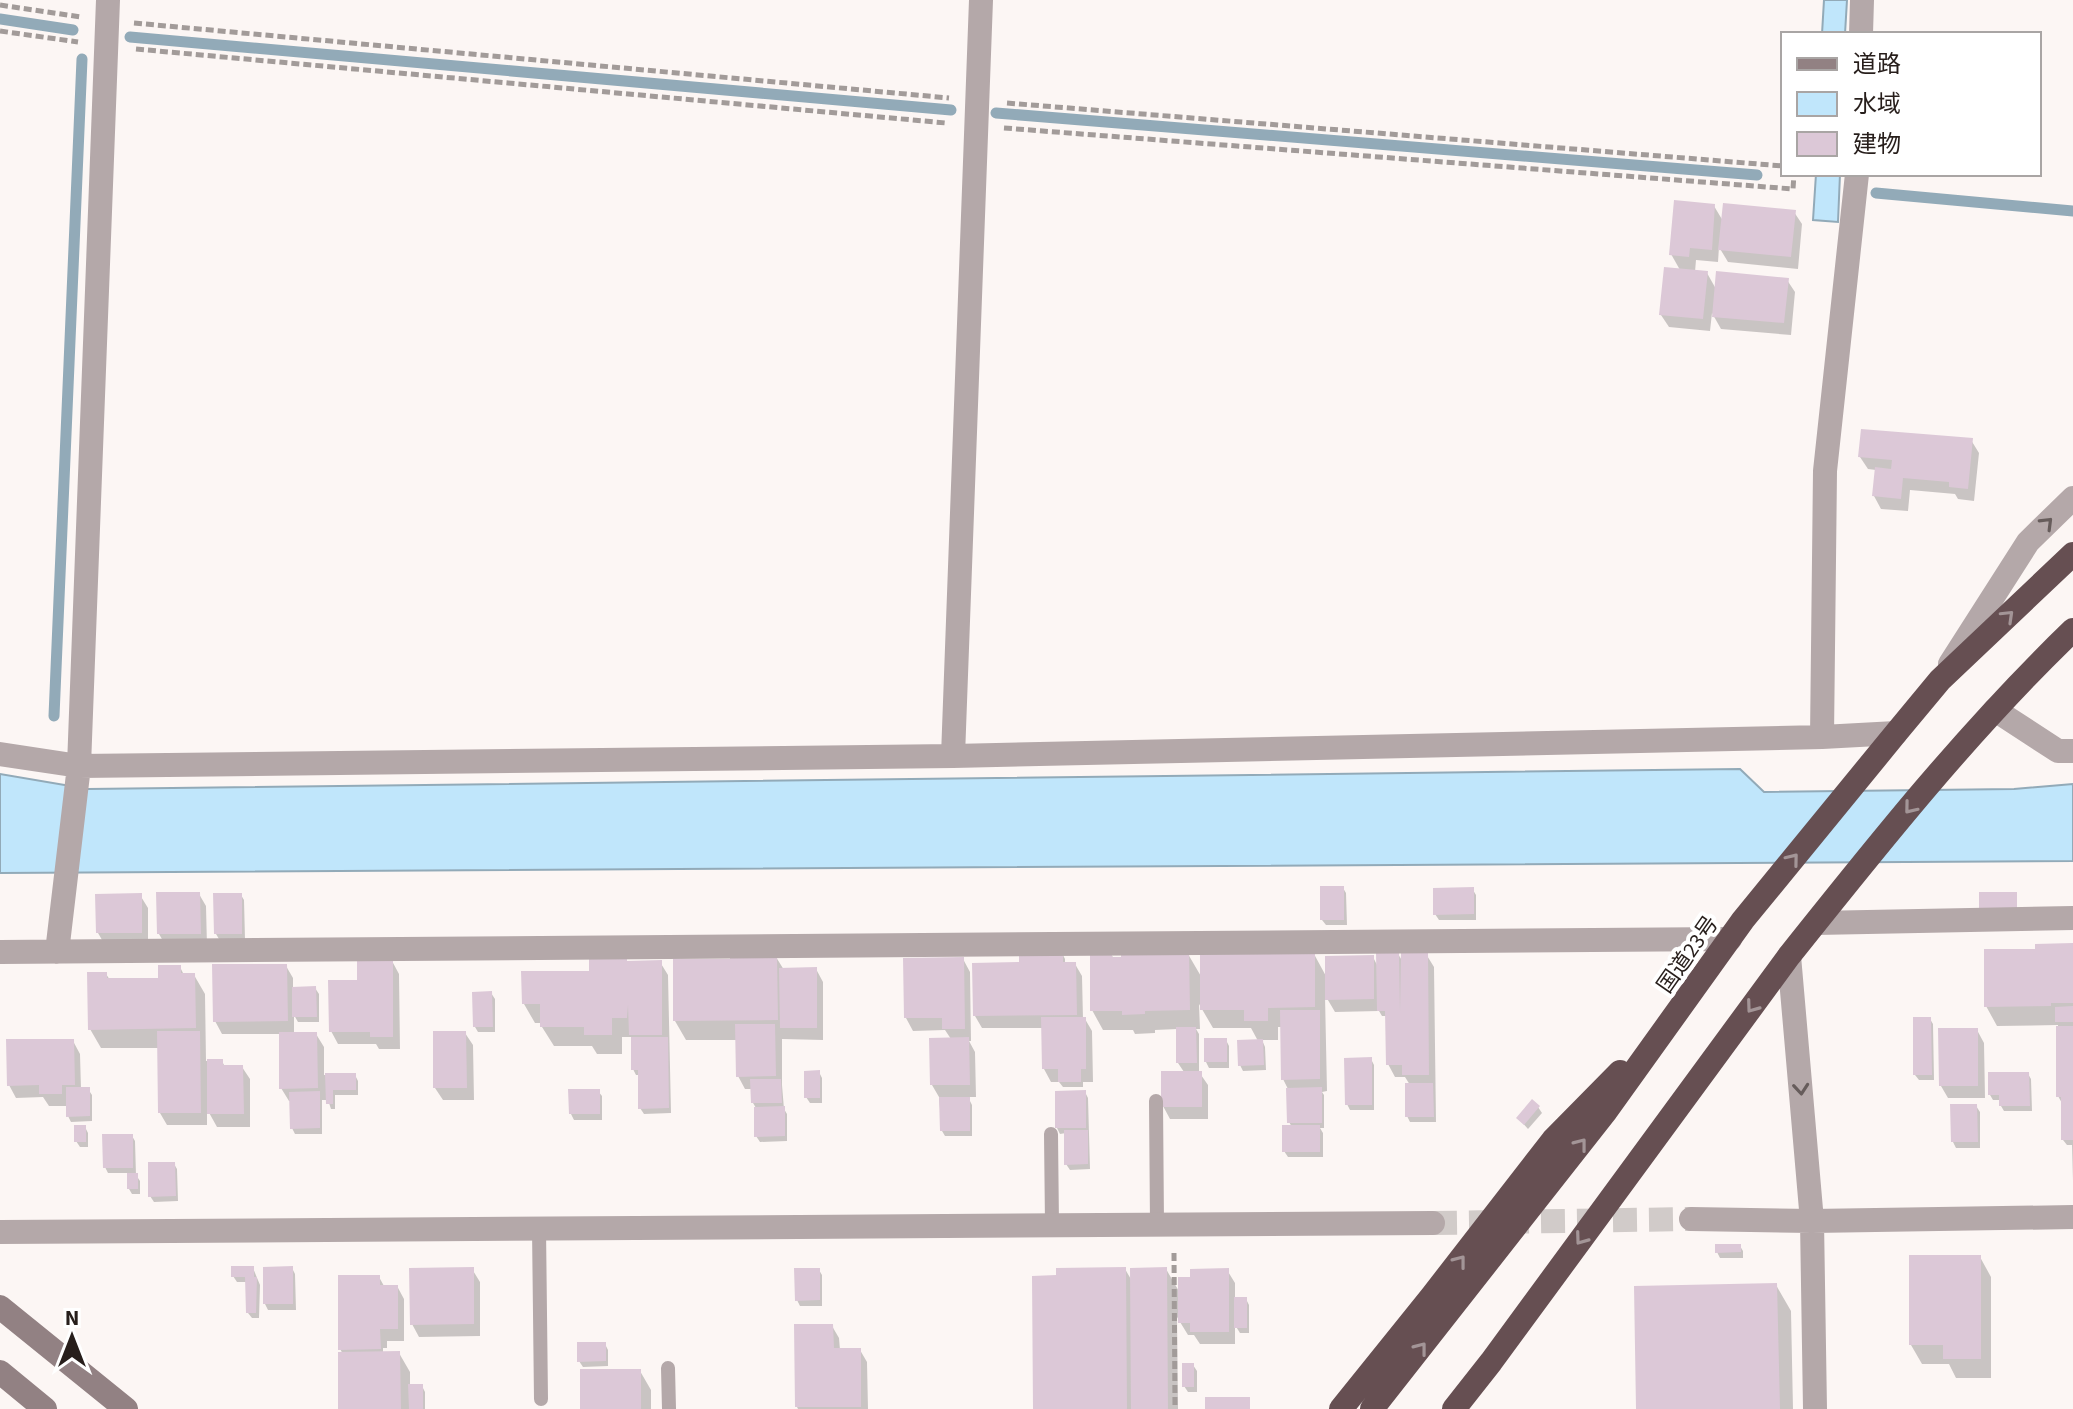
<svg xmlns="http://www.w3.org/2000/svg" width="2073" height="1409" viewBox="0 0 2073 1409" font-family="'Source Sans 3','Noto Sans JP',sans-serif">
<style>
.water{fill:#c0e6fb;stroke:#92aab8;stroke-width:2}
.shadow{fill:#0003}
.lines{fill:none;stroke-linecap:round;stroke-linejoin:round}
.stream{stroke:#92aab8;stroke-width:11}
.building{fill:#dcc8d7}
.street-tunnel{stroke:#d1cbc9;stroke-width:24;stroke-dasharray:24 12;stroke-linecap:butt}
.path{stroke:#a29b99;stroke-width:5;stroke-dasharray:8 4;stroke-linecap:butt}
.lane{stroke:#b4a8a9;stroke-width:14}
.street{stroke:#b4a8a9;stroke-width:24}
.secondary{stroke:#928183;stroke-width:24}
.highway{stroke:#664f52;stroke-width:24}
.oneway{stroke:#665c5b}
.oneway2{stroke:#a39597}
.labels{text-anchor:middle;stroke-width:8;stroke-linejoin:round;paint-order:stroke}
.street-label{font-size:22px;fill:#271e1b;stroke:#fff}
</style>
<rect width="100%" height="100%" fill="#fcf6f4"/>
<path class="water" d="M1824,0H1847L1845,34H1822Z
M1816,174H1840L1838,222L1813,220Z
M1740,769L1764,792L2014,789L2073,784V861L0,873V774L88,789Z"/>
<path class="shadow" d="M1714,206L1723,221L1794,212L1802,224L1798,269L1728,262L1719,247L1718,262L1696,260L1695,272L1707,273L1716,289L1787,280L1795,292L1791,335L1721,329L1712,313L1710,331L1669,327L1661,315L1680,270L1671,254Z
M1971,440L1979,453L1974,501L1958,499L1955,494L1910,490L1908,511L1881,509L1874,496L1876,470L1868,469L1860,457Z
M1343,888L1346,893L1347,925H1326L1322,920Z
M1473,890L1476,895V920H1439L1435,914Z
M199,894L206,906L207,946H166L159,934Z
M140,895L148,908V945H105L98,933Z
M241,895L244,900L245,939H219L216,934Z
M2073,945V1181L2072,1145H2067L2063,1140V1105L2058,1096V1025L1997,1026L1986,1006L2037,951Z
M1062,953L1065,959V964H1075L1082,976L1083,1019H1085L1092,1031L1093,1082H1083V1087H1063L1059,1082H1051L1044,1069L1043,1028H982L975,1016L1022,964Z
M1111,954L1114,959L1188,954L1202,978L1314,954L1327,978L1373,957L1378,967L1398,954L1403,962L1426,954L1434,967L1436,1122H1410L1407,1116L1410,1085L1405,1077H1395L1388,1064L1387,1016H1382L1379,1011L1335,1012L1325,995L1327,1091L1322,1092L1324,1095V1128H1320L1323,1133V1157H1288L1284,1151L1292,1127L1289,1122L1288,1089L1283,1079L1282,1027H1278V1040H1262L1265,1047L1266,1070L1243,1071L1240,1065L1258,1041L1251,1028H1213L1199,1004L1200,1029H1196L1199,1034V1072L1208,1085V1119H1170L1163,1106L1184,1072L1178,1063V1029L1155,1030V1033L1135,1034L1133,1030H1103L1092,1010Z
M776,957L784,970L816,969L823,982V1040L782,1039V1085L784,1109L787,1114V1141L760,1142L756,1136V1108L753,1103V1089H745L738,1076L737,1040H686L675,1021L732,961Z
M963,959L970,972L971,1041H969L975,1052L976,1097H968L972,1105V1136H945L942,1131L939,1097L932,1085L951,1039L945,1030L913,1031L906,1018Z
M392,961L399,974L400,1049H379L376,1044H338L331,1031L359,982Z
M660,962L668,975L671,1113L644,1114L640,1108V1075H636L633,1069V1037H622V1054H597L592,1046H554L542,1027V1023H535L524,1004L591,973L627,963Z
M286,966L293,978V989L315,988L319,994V1022H298L294,1015V1034H316L324,1047V1075H355L358,1081V1095H335V1109H331L328,1100H322V1134H295L292,1128L291,1101H289L281,1088V1034H222L215,1021Z
M180,967L184,975H194L205,994L206,1061H222L225,1067H242L250,1079V1127H217L207,1109V1125H167L160,1113L159,1048H101L90,1029L106,974L110,980H160Z
M491,993L495,999V1032H478L475,1027Z
M1930,1019L1933,1024L1934,1080H1919L1915,1075Z
M1977,1030L1984,1043L1985,1098H1948L1941,1086Z
M465,1033L473,1045L474,1100H443L435,1088Z
M1226,1040L1229,1046V1068H1209L1206,1062Z
M73,1041L80,1054L81,1089H88L92,1095V1121L71,1122L68,1116V1106H49L43,1097L16,1098L9,1085Z
M1371,1059L1374,1065V1110H1350L1347,1104Z
M819,1072L822,1078V1103H810L806,1097Z
M2028,1074L2031,1079L2032,1111H2004L2001,1106V1100H1993L1990,1095Z
M598,1091L602,1096V1120H574L571,1114Z
M1085,1092L1088,1098L1090,1169L1070,1170L1066,1164V1133L1060,1134L1057,1128Z
M1976,1106L1980,1112V1148H1956L1953,1142Z
M1538,1107L1542,1113L1528,1129L1518,1118Z
M85,1127L88,1133V1147H80L76,1141Z
M132,1136L135,1141L136,1175L140,1181V1194H132L129,1189V1173H108L105,1167Z
M174,1164L177,1169L178,1201L154,1202L150,1196Z
M1740,1246L1743,1251V1258H1720L1717,1252Z
M1980,1257L1991,1277V1378H1956L1949,1364H1922L1911,1345Z
M253,1268L260,1285L259,1318H252L248,1313L247,1282H237L233,1276Z
M292,1268L295,1274L296,1310H268L265,1304Z
M472,1269L480,1282V1336L419,1337L412,1324Z
M1125,1269L1132,1281L1166,1269L1180,1293L1227,1270L1235,1283V1299H1246L1249,1305V1333H1240L1235,1325V1344H1200L1194,1335H1188L1177,1317L1178,1409H1035Z
M819,1270L822,1275V1306H800L797,1300Z
M379,1277L384,1286H397L404,1299V1341H387V1348H383V1353H399L410,1372V1386H422L425,1392V1409H340L343,1354L340,1349Z
M1776,1285L1791,1311L1793,1409H1638Z
M832,1326L839,1338L840,1350H860L867,1362L868,1409H798L797,1407Z
M605,1344L608,1350V1366L583,1367L579,1361Z
M1193,1365L1197,1371V1392H1188L1184,1386Z
M640,1371L651,1390V1409H582Z"/>
<g class="lines">
<path class="stream" d="M0,19L73,30
M130,37L951,110
M996,113L1757,175
M1876,193L2073,211
M54,716L82,59"/>
</g>
<path class="building" d="M1674,200L1715,204L1712,250L1690,248L1689,257L1669,255Z
M1723,203L1796,210L1791,257L1718,250Z
M1664,267L1708,271L1703,319L1659,315Z
M1716,271L1789,278L1784,323L1712,317Z
M1861,429L1973,438L1968,489L1949,487V482L1903,478L1901,499L1872,496L1875,467L1891,469L1892,460L1858,457Z
M1320,886H1344V920H1320Z
M1474,887V914L1433,915V888Z
M156,892H200L201,934H157Z
M1979,892H2017V909L1979,910Z
M142,893V933H96L95,894Z
M213,893H242V934H214Z
M2073,943V1003H2051V1006L1984,1007V949H2035V944Z
M1063,951V962H1076L1077,1015L973,1016L972,963L1019,962V952Z
M1112,952V957H1121V952H1189L1190,1010L1145,1011V1014L1122,1015V1011H1090V953Z
M1315,952V1007L1268,1008V1021H1244V1010H1200V954Z
M1376,952H1399L1400,1012L1401,953L1428,952L1429,1075H1402V1065H1386L1385,1011H1377Z
M730,955H777L778,1020L673,1021V959H730Z
M1374,955V999L1325,1000V956Z
M964,957L965,1029H942V1018H904L903,958Z
M589,958H627V961L662,960V1035H629L628,1005L627,1018H612V1035H584V1027H540V1004H522L521,971H589Z
M357,959H393V1037H370V1032H329L328,980H357Z
M212,964H287L288,1021L213,1022Z
M158,965H181V973H195L196,1028L88,1030L87,972H107V978H158Z
M817,967V1028H780L779,968Z
M316,986L317,1017H292V987Z
M492,991L493,1027H473L472,992Z
M2073,1006V1022H2055V1007Z
M1280,1010H1320V1079L1281,1080Z
M1041,1017H1086V1069H1081V1082H1058V1069H1042Z
M1913,1017H1931L1932,1075H1913Z
M735,1024H775L776,1076L736,1077Z
M2056,1026H2073V1140H2061V1097H2056Z
M1176,1027H1196L1197,1063H1176Z
M1938,1028H1978V1086H1939Z
M157,1031H200L201,1113H158Z
M433,1031H466L467,1088H433Z
M279,1032H317L318,1088L279,1089Z
M631,1037H668L669,1108L638,1109V1070H631Z
M969,1037L970,1085H930L929,1038Z
M1204,1038H1227V1062H1204Z
M6,1039H74L75,1085H62V1094H39V1085L7,1086Z
M1263,1039L1264,1065L1238,1066L1237,1040Z
M1372,1057V1105H1345L1344,1058Z
M207,1059H223V1065H243L244,1114H207Z
M820,1070V1098H804V1071Z
M1161,1071H1202V1107H1161Z
M1988,1072H2029L2030,1106H1999V1095H1988Z
M325,1073H356V1090H333V1104H326Z
M750,1079H781L782,1103H751Z
M1405,1083H1433L1434,1117H1405Z
M66,1087H90V1116L66,1117Z
M1322,1087V1123H1287L1286,1088Z
M568,1089H600V1114H569Z
M1086,1090V1128H1055V1091Z
M320,1091V1128L290,1129L289,1092Z
M939,1097H970V1131H940Z
M1532,1099L1540,1106L1524,1125L1516,1118Z
M1950,1104H1977L1978,1142H1951Z
M785,1106V1136L754,1137V1107Z
M74,1125H86V1142H74Z
M1282,1125H1320V1152H1282Z
M1064,1130H1088V1164L1064,1165Z
M102,1134H133V1168H103Z
M148,1162H175L176,1196L148,1197Z
M127,1173H138V1189H127Z
M1715,1244H1741V1252L1715,1253Z
M1909,1255H1981V1359H1943V1345H1909Z
M231,1266H254V1277H257L256,1313H246L245,1277H231Z
M293,1266V1304H263V1267Z
M474,1267V1324L410,1325L409,1268Z
M1126,1267L1127,1409H1033L1032,1276L1056,1275V1268Z
M1167,1267L1168,1409H1131L1130,1268Z
M794,1268H820V1300L795,1301Z
M1229,1268V1332H1190V1323H1178V1277H1190V1269Z
M338,1275H380V1285H398V1329H380L381,1349L338,1350Z
M1777,1283L1780,1409H1636L1634,1286Z
M1234,1297H1247V1328H1234Z
M794,1324H833L834,1348H861V1407H795Z
M577,1342H606V1361L577,1362Z
M400,1351L401,1409H338V1352Z
M1182,1363H1194V1387H1182Z
M580,1369H641V1409H580Z
M408,1384H423V1409H409Z
M1205,1397H1250V1409H1205Z"/>
<g class="lines">
<path class="street-tunnel" d="M1433,1223L1691,1219"/>
<path class="path" d="M0,5L81,17
M134,23L949,98
M0,31L78,42
M136,49L946,123
M1007,103L1783,166
M1004,128L1793,189L1794,174
M1174,1253L1175,1409"/>
<path class="lane" d="M1156,1101L1157,1224
M1051,1134L1052,1225
M539,1228L541,1399
M668,1368L669,1409"/>
<path class="street" d="M1861,34L1862,0
M1950,664L2028,542L2073,498
M1995,710L2058,751H2073
M1822,737L1825,471L1857,174
M0,754L79,766L953,756L1822,737L1896,733
M953,756L981,0
M1816,923L2073,918
M0,952L1730,939
M57,952L79,766L108,0
M1789,956L1812,1221L1815,1409
M1691,1219L1812,1221L2073,1217
M0,1232L1433,1223"/>
<path class="secondary" d="M0,1307L126,1409
M0,1372L45,1409"/>
<path class="highway" d="M1341,1409L1432,1296L1553,1140L1620,1072
M1372,1409L1606,1111L1743,920L1896,733L1940,680L2073,554
M1454,1409L1491,1362L1789,956C1879,843 1969,730 2073,630"/>
</g>
<defs><path id="oneway-chevron" d="M-2-3.5L2.5 0L-2 3.5" fill="none" stroke-width="1.6" stroke-linecap="round" stroke-linejoin="round" transform="scale(2)"/></defs>
<g class="oneway">
<use href="#oneway-chevron" transform="translate(2047 523) rotate(-45)"/>
<use href="#oneway-chevron" transform="translate(1801 1089) rotate(85)"/>
</g>
<g class="oneway2">
<use href="#oneway-chevron" transform="translate(2008 616) rotate(-44)"/>
<use href="#oneway-chevron" transform="translate(1910 808) rotate(129)"/>
<use href="#oneway-chevron" transform="translate(1793 859) rotate(-51)"/>
<use href="#oneway-chevron" transform="translate(1752 1007) rotate(126)"/>
<use href="#oneway-chevron" transform="translate(1581 1144) rotate(-52)"/>
<use href="#oneway-chevron" transform="translate(1581 1239) rotate(126)"/>
<use href="#oneway-chevron" transform="translate(1460 1261) rotate(-52)"/>
<use href="#oneway-chevron" transform="translate(1421 1348) rotate(-52)"/>
</g>
<g class="labels">
<g class="street-label">
<text transform="translate(1687 954) rotate(-55)" y="8">国道23号</text>
</g>
</g>
<rect x="1781" y="32" width="260" height="144" fill="#ffffff" stroke="#a9a5a4" stroke-width="2"/>
<rect x="1797" y="58" width="40" height="12" fill="#928183" stroke="#a9a5a4" stroke-width="2"/>
<text x="1853" y="72" font-size="24" fill="#271e1b">道路</text>
<rect x="1797" y="92" width="40" height="24" fill="#c0e6fb" stroke="#a9a5a4" stroke-width="2"/>
<text x="1853" y="112" font-size="24" fill="#271e1b">水域</text>
<rect x="1797" y="132" width="40" height="24" fill="#dcc8d7" stroke="#a9a5a4" stroke-width="2"/>
<text x="1853" y="152" font-size="24" fill="#271e1b">建物</text>
<g transform="translate(72 1337)" stroke="#ffffff" stroke-width="6" paint-order="stroke">
<path d="M0-6L14 30L0 20L-14 30Z" fill="#271e1b"/>
<text y="-12" font-size="22" font-weight="bold" text-anchor="middle" fill="#271e1b">N</text>
</g>
</svg>
